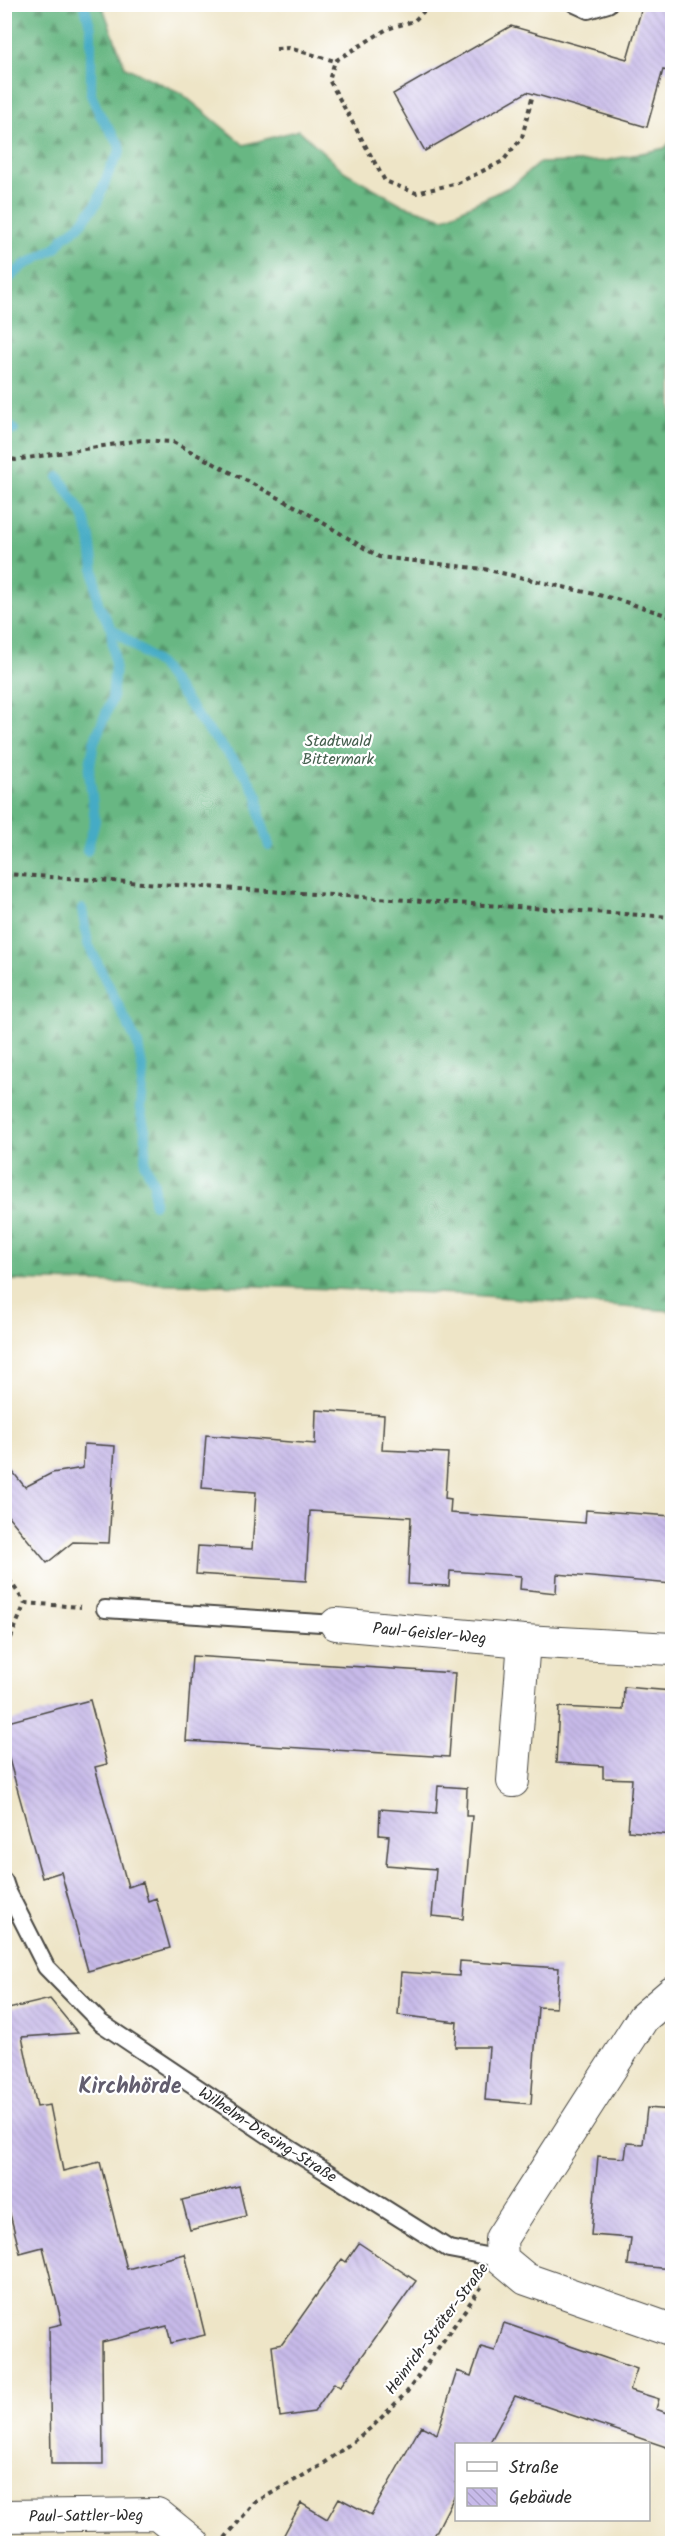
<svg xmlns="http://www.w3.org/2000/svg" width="677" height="2548" viewBox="0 0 677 2548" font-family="Kalam,sans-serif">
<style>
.forest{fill:url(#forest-firs);stroke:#497157;stroke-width:1.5}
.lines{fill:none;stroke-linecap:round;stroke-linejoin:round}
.stream{stroke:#45abc5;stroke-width:10}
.building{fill:url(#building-back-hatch)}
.service-casing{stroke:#484742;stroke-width:20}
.minor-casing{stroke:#484742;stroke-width:34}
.path{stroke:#484742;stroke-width:4;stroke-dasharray:4.5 4.5;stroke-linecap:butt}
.service{stroke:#fff;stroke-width:16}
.minor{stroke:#fff;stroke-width:32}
.labels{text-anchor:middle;stroke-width:4.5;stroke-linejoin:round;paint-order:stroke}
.park-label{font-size:16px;fill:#445e4d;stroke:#fff}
.street-label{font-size:16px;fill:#2b2b2b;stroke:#fff}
.district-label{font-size:22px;font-weight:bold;fill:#625d6e;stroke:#fff}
</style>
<defs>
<pattern id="forest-firs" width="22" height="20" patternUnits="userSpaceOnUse" patternTransform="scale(1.5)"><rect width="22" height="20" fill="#67b783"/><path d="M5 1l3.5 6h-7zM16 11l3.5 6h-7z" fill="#55956b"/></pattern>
<pattern id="building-back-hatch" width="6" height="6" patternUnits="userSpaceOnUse" patternTransform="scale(1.5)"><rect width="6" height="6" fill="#c7bae9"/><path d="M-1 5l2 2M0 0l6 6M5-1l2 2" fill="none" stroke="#aba0c8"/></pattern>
</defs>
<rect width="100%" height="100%" fill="#fff"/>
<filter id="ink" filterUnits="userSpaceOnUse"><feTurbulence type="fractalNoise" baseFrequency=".0167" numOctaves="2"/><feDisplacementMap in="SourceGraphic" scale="12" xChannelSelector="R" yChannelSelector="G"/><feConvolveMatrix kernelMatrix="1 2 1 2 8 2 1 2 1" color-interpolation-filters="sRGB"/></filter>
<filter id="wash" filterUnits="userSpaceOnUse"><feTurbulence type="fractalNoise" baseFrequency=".008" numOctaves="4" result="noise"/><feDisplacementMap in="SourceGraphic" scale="24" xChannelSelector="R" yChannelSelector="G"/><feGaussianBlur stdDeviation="1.35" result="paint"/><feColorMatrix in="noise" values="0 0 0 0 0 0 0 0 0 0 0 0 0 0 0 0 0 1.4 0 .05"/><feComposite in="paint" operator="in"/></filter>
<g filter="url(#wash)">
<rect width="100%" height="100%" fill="#eee5c7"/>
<path class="forest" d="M5,4L102,5L125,67L181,93L244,145L299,130L345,172L403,205L444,218L513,185L539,163L605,161L665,148L672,140V1311L459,1294L255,1286L5,1280Z"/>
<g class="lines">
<path class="stream" d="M4,283L23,266L56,248L64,237L79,226L97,203L110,169L120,152L119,144L100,115L91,95V29L84,4
M4,422L14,430
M59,477L83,515L90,538L98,603L111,628L115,665L112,699L94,742L89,772L95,821L87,851
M111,628L160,665L203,724L245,774L258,796L260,816L269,846
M82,909L88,944L138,1045L143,1072L140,1109L146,1134L145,1164L154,1183V1204"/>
</g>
<g id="blocks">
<path class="building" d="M643,4H672V72L663,70L647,127L527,92L425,151L393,94L511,26L627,59Z
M316,1410L384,1415L382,1450L448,1453L445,1498L451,1499L450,1513L585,1523L586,1510L672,1516V1584L557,1574L556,1593L520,1589L521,1576L450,1571L449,1586L408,1584L411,1517L310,1511L306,1581L196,1574L198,1546L252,1549L256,1492L202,1488L206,1435L315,1444Z
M84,1444L115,1446L109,1543L73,1542L47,1563L4,1511V1461L25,1487L52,1473L83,1468Z
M192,1656L455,1673L449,1757L186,1741Z
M624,1687L672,1691V1835L628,1831L632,1779L603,1778V1766L556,1763L559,1707L623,1710Z
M90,1700L107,1764L95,1767L128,1887L143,1882L148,1901L156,1898L170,1948L88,1971L61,1872L42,1878L4,1741V1723Z
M438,1786L467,1788L466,1816H472L463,1919L432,1916L436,1869L386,1865L389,1836L379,1835L380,1809L436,1813Z
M460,1961L559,1968L556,2008L538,2007L531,2104L485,2100L489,2047H455L457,2022L398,2015L401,1972L459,1976Z
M50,1999L78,2033L22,2037L37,2107L50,2105L63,2171L100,2162L127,2269L185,2254L205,2335L171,2343L167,2326L102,2342L103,2464H51L49,2327L62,2324L43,2247L20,2253L4,2191V2010Z
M647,2108L672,2110V2269L628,2265L631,2238L591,2235L598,2156L625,2158L627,2143L643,2144Z
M239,2186L246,2216L190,2230L182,2200Z
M359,2243L416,2281L340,2387L334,2383L314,2412L280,2417L272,2346L282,2344L342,2259L346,2262Z
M504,2323L637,2369L630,2390L659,2399L656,2409L672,2415V2449L515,2396L489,2444L456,2445V2493L430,2544H279L301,2503L327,2519L339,2498L371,2515L421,2426L437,2434L457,2371L471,2376L481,2347L495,2351Z"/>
</g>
</g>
<g filter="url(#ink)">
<use href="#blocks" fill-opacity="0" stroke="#484742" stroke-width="1.5"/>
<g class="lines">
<defs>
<g id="service">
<path d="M575,4L588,10L608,4"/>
<path d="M105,1609L336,1624"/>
<path id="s1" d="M4,1881L7,1890L46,1967L101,2023L268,2135L449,2249L502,2259"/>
</g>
<g id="minor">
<path id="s2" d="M336,1624L524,1641L672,1649"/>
<path d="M513,1781L524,1641"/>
<path d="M672,1993L643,2018L501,2239L502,2259L526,2279L672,2330"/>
<path id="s3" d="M4,2516L157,2514L194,2544"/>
</g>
</defs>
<use href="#service" class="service-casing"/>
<use href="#minor" class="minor-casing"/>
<path class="path" d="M431,4L414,21L387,29L335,61L329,80L385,181L416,193L458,183L503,161L522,137L533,94
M276,49L289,48L335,61
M4,456L15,460L141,440L173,442L302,510L379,557L484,569L616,599L672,617
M4,874L672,917
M4,1572L25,1603
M25,1603L81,1607
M4,1655L25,1603
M225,2538L254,2503L322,2465L372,2427L407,2392L482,2286"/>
<use href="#service" class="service"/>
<use href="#minor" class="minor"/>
</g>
</g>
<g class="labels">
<g class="park-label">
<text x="338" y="746">Stadtwald<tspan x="338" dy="18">Bittermark</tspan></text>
</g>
<g class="street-label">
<text dy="6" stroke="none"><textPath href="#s2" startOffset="94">Paul-Geisler-Weg</textPath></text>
<text dy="6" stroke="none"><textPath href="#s1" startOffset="375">Wilhelm-Dresing-Straße</textPath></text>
<text transform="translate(436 2328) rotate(-53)" y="6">Heinrich-Sträter-Straße</text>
<text dy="6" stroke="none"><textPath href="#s3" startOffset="82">Paul-Sattler-Weg</textPath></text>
</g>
<g class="district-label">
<text x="130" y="2093">Kirchhörde</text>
</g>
</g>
<rect width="677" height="2548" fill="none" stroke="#fff" stroke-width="24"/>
<rect x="455" y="2443" width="195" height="78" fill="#ffffff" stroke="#aaaaaa" stroke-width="1.5"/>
<rect x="467" y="2462" width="30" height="9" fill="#ffffff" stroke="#aaaaaa" stroke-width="1.5"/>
<text x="509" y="2473" font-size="18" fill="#2b2b2b">Straße</text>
<rect x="467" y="2488" width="30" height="18" fill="url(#building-back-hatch)" stroke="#aaaaaa" stroke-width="1.5"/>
<text x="509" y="2503" font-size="18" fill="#2b2b2b">Gebäude</text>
</svg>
